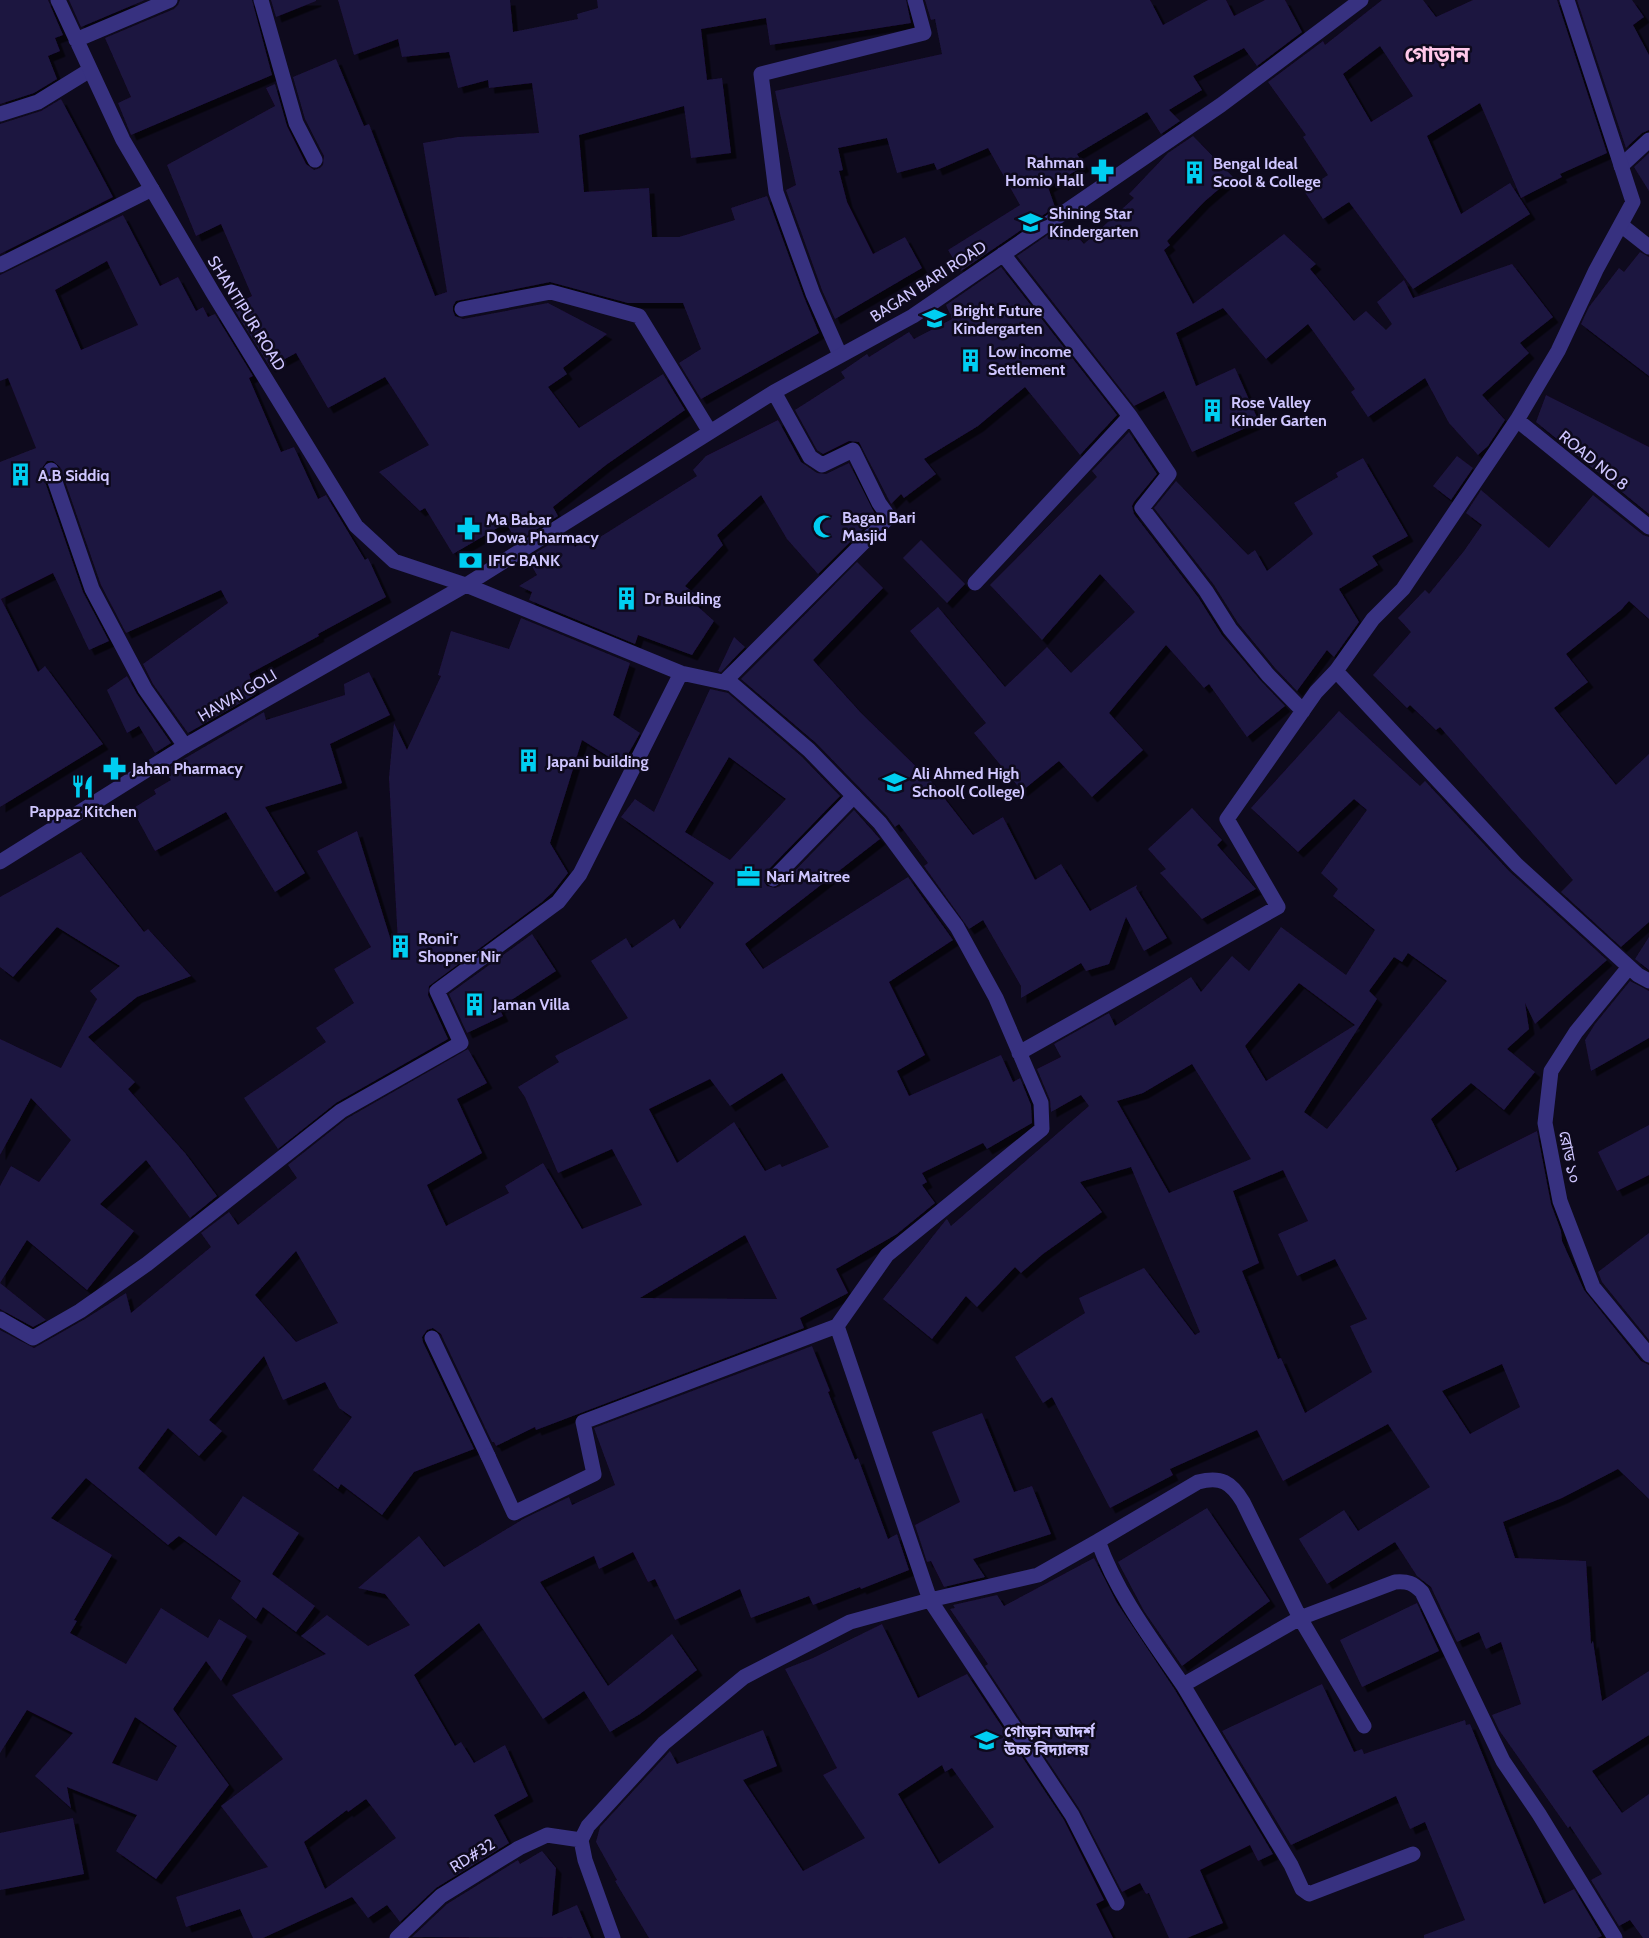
<svg xmlns="http://www.w3.org/2000/svg" width="1649" height="1938" viewBox="0 0 1649 1938" font-family="Cabin,'Noto Sans Bengali',sans-serif">
<style>
.building{fill:#1f1440;fill-rule:evenodd;filter:url(#shadow)}
.lines{fill:none;stroke-linecap:round;stroke-linejoin:round}
.lane{stroke:#373180;stroke-width:15}
.street{stroke:#373180;stroke-width:15}
.labels{text-anchor:middle;stroke-width:5;stroke-linejoin:round;paint-order:stroke}
.poi-label{font-size:16px;font-weight:bold;fill:#cfc6ff;stroke:#0e0a1d;text-anchor:start}
.street-label{font-size:16px;fill:#cfc6ff;stroke:#0e0a1d}
.district-label{font-size:22px;font-weight:bold;fill:#ffc8e9;stroke:#0e0a1d}
</style>
<defs>
<filter id="shadow"><feDropShadow dx="5.5" dy="5.5" stdDeviation="0" flood-color="#0009"/></filter>
</defs>
<rect width="100%" height="100%" fill="#0e0a1d"/>
<path class="building" d="M0,0H48L63,35L55,38L60,51L48,56L57,79L34,93L0,104Z
M69,0H145L81,27Z
M180,0H252L272,75L131,135L118,103L131,97L105,38L174,9L178,5Z
M271,0H316V1L276,17Z
M338,0H510L513,32L578,19L577,14L598,8L597,0H906L911,23L770,45L766,18L701,29L707,80L722,78L731,153L691,158L684,106L579,135L584,192L649,188L652,237H679L735,220L731,208L767,196L804,297L819,333L701,399L679,363L701,349L683,303H628L550,282L456,301L453,306V311L455,316L463,319L548,303L607,334L563,368L567,374L548,387L579,428L663,374L685,410L606,465L553,507L558,516L517,542L506,523L453,554L425,508L420,511L379,472L429,445L385,377L328,408L296,353L270,367L232,306L252,296L221,224L196,236L167,165L275,106L266,88L275,84L287,126L306,164L314,170L320,168L323,165L324,156L305,119L293,77L336,59L364,126L369,124L435,296L447,292L423,143L458,137L539,133L532,83L489,88L488,80L458,88L449,52L402,57L398,39L354,55Z
M925,0H1150L1163,25L1208,0H1226L1234,16L1265,0H1285L1302,32L1257,66L1244,48L1193,76L1202,90L1169,110L1180,121L1161,134L1147,112L1077,154L1084,166L1048,187L1055,207L961,271L948,250L1020,205L988,148L937,170L934,163L897,173L887,138L838,148L843,170L839,171L847,202L873,254L905,237L922,268L835,319L822,290L786,190L796,185L775,91L942,54L935,19L931,20Z
M1382,0H1423L1436,17L1473,0H1557L1607,153L1560,174L1562,177L1521,198L1480,103L1427,136L1461,214L1510,183L1530,214L1413,289L1349,202L1323,219L1304,191L1328,175L1303,137L1306,135L1268,82L1323,41L1325,45ZM1380,46L1413,96L1371,122L1343,74Z
M1577,0H1632L1644,17L1633,25L1649,55V130L1642,133L1626,148Z
M61,99L113,197L0,254V124L41,111Z
M1193,136L1233,177L1204,202L1167,241L1170,245L1164,250L1193,304L1284,234L1316,264L1310,269L1354,321L1366,311L1386,330L1392,324L1377,302L1404,280L1413,298L1512,264L1553,317L1520,343L1529,353L1482,395L1505,420L1488,446L1478,455L1449,423L1425,378L1368,417L1351,392L1355,389L1308,324L1266,359L1223,308L1176,333L1196,386L1235,368L1259,422L1192,452L1164,391L1134,406L1017,256L1062,225L1068,241L1076,235L1084,244L1134,198L1129,194L1168,153Z
M1649,153V191L1634,167Z
M123,215L160,286L178,277L196,311L203,307L208,317L215,314L253,376L249,378L281,452L294,447L318,499L326,495L365,560L368,558L386,597L318,634L319,636L249,674L256,694L188,733L153,684L143,664L228,603L221,590L126,633L101,585L60,467L53,461H47L42,468V473L83,592L109,641L89,650L53,573L1,599L38,672L45,666L103,744L0,807V462L36,448L8,378L0,381V275ZM107,261L138,325L81,350L55,290Z
M1640,252L1649,257V376L1581,324L1589,307L1619,268L1624,272Z
M1001,267L1117,415L1080,455L1025,387L978,426L924,459L936,474L904,498L901,494L891,504L859,442L849,441L823,454L817,450L795,410L845,378L841,372L867,354L869,357L909,332L914,339L952,319L946,305Z
M1546,395L1649,447V514L1536,422Z
M778,420L801,462L817,473L826,474L849,463L876,516L818,574L787,539L761,495L717,535L723,545L685,586L699,597L695,604L714,621L692,655L638,635L635,644L529,600L532,592L519,586L537,575L527,558L568,533L575,547L584,540L589,544L697,476L693,470L706,456Z
M1129,432L1157,474L1134,502L1132,506L1134,514L1198,597L1222,635L1261,681L1285,706L1247,737L1209,684L1204,688L1166,645L1109,713L1143,750L1092,797L1059,761L1022,791L974,733L986,723L910,631L938,607L1005,687L1047,647L1071,673L1135,612L1100,574L1042,640L990,585L1097,477L1092,471Z
M1457,456L1473,468L1451,500L1433,486Z
M1363,458L1408,536L1372,556L1378,565L1339,589L1359,622L1334,657L1327,650L1297,691L1275,668L1238,623L1214,585L1154,508L1176,481L1248,555L1255,550L1267,571L1313,534L1294,503L1338,477L1336,473Z
M1481,490L1549,548L1593,495L1643,535L1649,537V619L1629,601L1621,610L1566,654L1588,682L1554,708L1616,785L1649,754V922L1621,947L1561,892L1573,880L1440,727L1436,730L1410,705L1407,708L1373,675L1411,632L1398,618L1425,590L1429,594L1464,551L1482,525L1466,513Z
M921,540L965,584L947,603L903,558Z
M857,562L883,588L813,660L861,713L931,781L973,835L1003,817L1035,880L1061,864L1090,911L1137,885L1136,888L1167,938L1144,951L1126,917L1109,964L1086,971L1081,963L1021,998V986L983,920L969,929L924,866L928,863L899,824L895,827L887,816L816,743L741,679Z
M521,618L630,663L613,715L640,733L622,765L582,740L550,843L568,873L553,892L542,902L429,986L428,995L448,1039L336,1103L278,1149L244,1098L326,1042L316,1028L354,1003L334,969L371,947L317,851L357,831L392,944L398,943L389,778L394,723L407,750L441,676L438,675L451,631L509,649Z
M734,637L745,647L721,672L718,671Z
M369,672L390,715L330,744L342,783L265,807L305,873L275,892L226,812L155,851L132,809L156,794L154,790L171,780L165,770L264,712L266,720L345,695L344,684Z
M127,676L137,694L171,743L155,753L139,726L127,733L107,690Z
M710,689L728,693L802,757L840,796L766,872L764,881L767,886L775,888L780,886L854,810L880,839L745,944L763,969L908,877L953,940L889,982L925,1055L897,1071L909,1096L1001,1055L1013,1082L1020,1078L1031,1105L1032,1123L987,1149L983,1143L922,1173L927,1182L922,1185L935,1203L897,1234L836,1269L848,1293L800,1318L804,1328L536,1430L535,1427L496,1446L494,1442H492L441,1334L433,1328L427,1330L422,1337L423,1342L474,1449L414,1472L382,1515L341,1484L338,1489L313,1470L352,1417L339,1408L325,1382L283,1400L264,1356L209,1420L222,1431L199,1456L168,1428L138,1468L216,1536L243,1496L299,1533L272,1574L315,1606L296,1632L263,1607L256,1619L231,1598L241,1581L179,1536L168,1545L86,1478L51,1518L112,1555L74,1620L77,1621L70,1633L126,1664L161,1608L208,1638L219,1619L247,1636L221,1681L206,1661L173,1709L229,1785L156,1879L116,1851L137,1815L67,1787L71,1808L35,1776L73,1733L27,1710L0,1753V1330L34,1348L85,1319L126,1293L131,1313L211,1247L201,1233L229,1212L238,1225L297,1178L288,1165L346,1119L468,1049L487,1083L457,1099L482,1153L427,1185L446,1226L509,1193L505,1186L543,1163L582,1229L642,1205L612,1149L558,1173L525,1097L518,1087L559,1062L555,1056L628,1018L591,961L626,938L632,948L674,919L680,929L714,883L621,817L635,799L654,812ZM729,757L786,799L730,860L685,832ZM782,1073L829,1147L782,1167L780,1164L765,1171L734,1122L677,1163L649,1109L710,1079L730,1106ZM745,1235L777,1299L640,1298ZM296,1251L338,1323L296,1342L255,1295ZM135,1717L177,1746L157,1781L112,1763Z
M1339,711L1420,786L1425,781L1510,872L1607,960L1535,1024L1525,1003L1529,1029L1507,1049L1535,1072L1504,1110L1471,1083L1431,1119L1457,1169L1455,1172L1537,1131L1551,1204L1561,1231L1562,1241L1584,1290L1641,1361L1649,1365V1499L1618,1469L1562,1498L1503,1522L1515,1558L1586,1561L1591,1644L1593,1641L1602,1701L1649,1671V1735L1592,1771L1622,1813L1649,1794V1938H1643L1630,1920L1619,1926L1591,1880L1602,1874L1570,1826L1568,1828L1499,1730L1492,1715L1521,1704L1501,1642L1486,1649L1479,1632L1457,1642L1431,1587L1417,1576L1395,1542L1327,1584L1299,1539L1344,1510L1358,1531L1430,1487L1388,1424L1283,1481L1257,1430L1170,1469L1173,1475L1110,1508L1052,1397L1043,1403L1015,1357L1085,1313L1079,1298L1144,1268L1195,1335L1200,1332L1131,1167L1080,1182L1102,1212L1043,1254L1021,1273L1015,1267L977,1307L966,1296L932,1339L883,1299L945,1221L947,1219L951,1226L1089,1106L1081,1095L1051,1112L1050,1100L1037,1069L1061,1057L1054,1044L1109,1013L1115,1026L1191,977L1201,992L1232,956L1249,971L1281,927L1346,975L1375,930L1333,896L1338,889L1321,873L1367,810L1354,799L1298,852L1251,808ZM1408,953L1447,981L1327,1129L1304,1112L1377,999L1369,991L1394,957L1402,962ZM1299,983L1355,1025L1266,1081L1245,1046ZM1192,1064L1251,1159L1169,1193L1117,1101L1143,1093ZM1283,1170L1308,1221L1278,1234L1297,1276L1335,1259L1367,1319L1350,1326L1372,1372L1305,1413L1281,1358L1278,1359L1242,1271L1259,1263L1233,1191ZM1502,1364L1520,1407L1470,1434L1442,1391Z
M1192,808L1222,840L1217,845L1256,889L1202,919L1160,873L1166,869L1148,849Z
M81,852L144,932L148,929L191,976L137,997L88,1037L135,1082L128,1089L185,1153L217,1196L190,1218L146,1160L100,1204L134,1231L87,1290L27,1240L0,1283V1186L11,1166L39,1182L71,1140L31,1098L0,1155V1039L61,1068L97,999L90,991L120,966L57,927L13,977L0,967V897Z
M532,934L556,971L499,1008L503,1016L467,1033L449,994Z
M1649,937V970L1635,959Z
M1630,981L1649,991V1038L1591,1071L1585,1040L1595,1024Z
M1649,1125V1175L1617,1191L1598,1152Z
M1649,1233V1340L1602,1282L1598,1272Z
M0,1283L46,1320L33,1327L0,1309Z
M812,1346L830,1391L828,1392L855,1460L858,1458L888,1539L897,1534L909,1570L861,1589L860,1587L813,1605L809,1596L751,1618L740,1589L675,1620L655,1579L648,1582L633,1552L599,1569L594,1556L540,1582L608,1686L672,1634L697,1670L640,1714L610,1732L584,1691L543,1719L479,1623L414,1675L455,1746L461,1742L474,1763L505,1745L528,1796L494,1815L509,1843L436,1888L400,1922L387,1905L368,1918L352,1897L263,1938H253L240,1909L186,1927L176,1897L268,1867L221,1806L283,1759L232,1695L326,1654L301,1636L327,1615L368,1646L410,1625L385,1594L358,1588L419,1536L444,1567L525,1518L569,1497L572,1505L615,1485L594,1428ZM366,1799L396,1838L325,1889L304,1842L347,1810L348,1812Z
M982,1413L1014,1492L1032,1486L1051,1534L973,1559L985,1577L944,1587L931,1561L927,1562L915,1525L960,1502L932,1432Z
M1207,1508L1270,1601L1182,1666L1144,1611L1118,1562Z
M1094,1558L1117,1603L1175,1690L1273,1854L1258,1861L1250,1845L1200,1870L1223,1923L1187,1938H1169L1149,1893L1146,1894L1140,1883L1122,1892L1080,1810L985,1666L988,1664L950,1609L955,1608L953,1605L997,1595L1004,1606Z
M1417,1603L1439,1651L1362,1687L1340,1640Z
M882,1624L918,1698L967,1674L1064,1820L1104,1900L1096,1904L1113,1938H649L615,1881L617,1880L596,1842L600,1827L670,1751L677,1764L763,1730L777,1766L743,1780L803,1871L865,1838L823,1775L837,1768L785,1669L813,1658ZM942,1765L945,1772L952,1768L994,1827L939,1864L898,1794Z
M1322,1684L1354,1752L1362,1749L1364,1754L1465,1720L1466,1725L1470,1724L1544,1904L1574,1889L1602,1936L1597,1938H1424V1935L1465,1920L1425,1822L1410,1829L1396,1796L1291,1845L1222,1731Z
M73,1818L84,1874L0,1890V1833Z
M542,1851L556,1868L552,1916L577,1905L591,1938L412,1937L447,1904L518,1860L520,1864Z"/>
<g class="lines">
<path class="lane" d="M0,114L38,102L90,70
M1621,166L1649,140
M1621,225L1649,247
M0,265L152,189
M840,355L813,294L776,192L761,74L924,33L915,0
M51,470L92,589L145,689L185,746
M773,879L854,796
M432,1338L488,1456"/>
<path class="street" d="M58,0L123,140L213,293L356,526L394,561L466,585L681,673L732,684L809,750L880,823L957,927L996,998L1041,1103L1042,1129L887,1255L837,1326L583,1422L594,1474L514,1513L488,1456
M261,0L296,123L315,160
M76,40L170,0
M1003,254L1130,416L1169,474L1142,508L1206,591L1230,629L1268,675L1303,711
M462,309L551,292L639,316L710,432
M1517,420L1649,527
M975,583L1130,416
M1336,671L1517,865L1638,975L1649,981
M725,681L889,517L879,503L853,450L822,465L810,457L774,392
M0,862L185,746L466,585L774,392L913,316L1221,105L1361,0
M1629,967L1576,1032L1551,1071L1545,1123L1560,1201L1593,1287L1649,1355
M1019,1053L1278,907L1227,819L1316,692L1336,671L1373,619L1403,589L1517,420L1558,351L1596,270L1633,202L1567,0
M0,1319L33,1338L80,1311L147,1264L341,1111L461,1043L437,991L558,902L580,874L681,673
M837,1326L930,1600L1072,1815L1117,1903
M1098,1541L1198,1482C1221,1476 1231,1482 1243,1502L1300,1618L1364,1726
M1183,1685L1291,1865L1302,1889L1309,1894L1413,1854
M397,1938L441,1896L519,1848L547,1835L581,1840
M613,1938L585,1860L581,1840L588,1826L664,1743L744,1677L850,1622L930,1600L1038,1575L1098,1541C1117,1594 1152,1640 1183,1685L1300,1618L1395,1582C1408,1581 1413,1583 1422,1592L1503,1761L1539,1814L1615,1938"/>
</g>
<defs>
<symbol id="pharmacy-bare" viewBox="-9 -9 18 18"><path d="M-2-6h4v4h4v4h-4v4h-4v-4h-4v-4h4Z" fill="#00cef1" stroke="#0e0a1d" stroke-width="2.5" paint-order="stroke"/></symbol>
<symbol id="building-bare" viewBox="-9 -9 18 18"><path d="M-4-6H4V6H1V3H-1V6H-4ZM-2.5-4.3h1.7v1.8h-1.7ZM.8-4.3h1.7v1.8H.8ZM-2.5-1h1.7V.8h-1.7ZM.8-1h1.7V.8H.8Z" fill="#00cef1" stroke="#0e0a1d" stroke-width="2.5" paint-order="stroke"/></symbol>
<symbol id="school-bare" viewBox="-9 -9 18 18"><path d="M0-5L7-2L0 1L-7-2ZM-4 1L0 2.5L4 1V4Q0 6-4 4Z" fill="#00cef1" stroke="#0e0a1d" stroke-width="2.5" paint-order="stroke"/></symbol>
<symbol id="mosque-bare" viewBox="-9 -9 18 18"><path d="M3.5-4.9A6 6 0 1 0 3.5 4.9A5 5 0 1 1 3.5-4.9Z" fill="#00cef1" stroke="#0e0a1d" stroke-width="2.5" paint-order="stroke"/></symbol>
<symbol id="bank-bare" viewBox="-9 -9 18 18"><path d="M-6-4H6V4H-6ZM0-2.3a2.3 2.3 0 1 0 0 4.6a2.3 2.3 0 1 0 0-4.6Z" fill="#00cef1" stroke="#0e0a1d" stroke-width="2.5" paint-order="stroke"/></symbol>
<symbol id="university-bare" viewBox="-9 -9 18 18"><path d="M0-5L7-2L0 1L-7-2ZM-4 1L0 2.5L4 1V4Q0 6-4 4Z" fill="#00cef1" stroke="#0e0a1d" stroke-width="2.5" paint-order="stroke"/></symbol>
<symbol id="restaurant-bare" viewBox="-9 -9 18 18"><path d="M-5-6h1v4h1v-4h1v4h1v-4h1v5L-1.5 .5V6h-2V.5L-5-1ZM5-6V6H3V1.5H1.5Q1.5-4 5-6Z" fill="#00cef1" stroke="#0e0a1d" stroke-width="2.5" paint-order="stroke"/></symbol>
<symbol id="office-bare" viewBox="-9 -9 18 18"><path d="M-6-3h4V-5.5h4V-3h4V5H-6ZM-1-4.5V-3h2v-1.5ZM-6 0V1H6V0Z" fill="#00cef1" stroke="#0e0a1d" stroke-width="2.5" paint-order="stroke"/></symbol>
</defs>
<g fill-rule="evenodd">
<use href="#pharmacy-bare" x="1086" y="154" width="33" height="33"/>
<use href="#building-bare" x="1178" y="156" width="33" height="33"/>
<use href="#school-bare" x="1014" y="206" width="33" height="33"/>
<use href="#school-bare" x="918" y="302" width="33" height="33"/>
<use href="#building-bare" x="954" y="344" width="33" height="33"/>
<use href="#building-bare" x="1196" y="394" width="33" height="33"/>
<use href="#building-bare" x="4" y="458" width="33" height="33"/>
<use href="#mosque-bare" x="808" y="510" width="33" height="33"/>
<use href="#pharmacy-bare" x="452" y="512" width="33" height="33"/>
<use href="#bank-bare" x="454" y="544" width="33" height="33"/>
<use href="#building-bare" x="610" y="582" width="33" height="33"/>
<use href="#building-bare" x="512" y="744" width="33" height="33"/>
<use href="#pharmacy-bare" x="98" y="752" width="33" height="33"/>
<use href="#university-bare" x="878" y="766" width="33" height="33"/>
<use href="#restaurant-bare" x="66" y="770" width="33" height="33"/>
<use href="#office-bare" x="732" y="860" width="33" height="33"/>
<use href="#building-bare" x="384" y="930" width="33" height="33"/>
<use href="#building-bare" x="458" y="988" width="33" height="33"/>
<use href="#school-bare" x="970" y="1724" width="33" height="33"/>
</g>
<g class="labels">
<g class="poi-label">
<text x="1084" y="168" text-anchor="end">Rahman<tspan x="1084" dy="18">Homio Hall</tspan></text>
<text x="1213" y="169">Bengal Ideal<tspan x="1213" dy="18">Scool &amp; College</tspan></text>
<text x="1049" y="219">Shining Star<tspan x="1049" dy="18">Kindergarten</tspan></text>
<text x="953" y="316">Bright Future<tspan x="953" dy="18">Kindergarten</tspan></text>
<text x="988" y="357">Low income<tspan x="988" dy="18">Settlement</tspan></text>
<text x="1231" y="408">Rose Valley<tspan x="1231" dy="18">Kinder Garten</tspan></text>
<text x="38" y="481">A.B Siddiq</text>
<text x="842" y="523">Bagan Bari<tspan x="842" dy="18">Masjid</tspan></text>
<text x="486" y="525">Ma Babar<tspan x="486" dy="18">Dowa Pharmacy</tspan></text>
<text x="488" y="566">IFIC BANK</text>
<text x="644" y="604">Dr Building</text>
<text x="547" y="767">Japani building</text>
<text x="132" y="774">Jahan Pharmacy</text>
<text x="912" y="779">Ali Ahmed High<tspan x="912" dy="18">School( College)</tspan></text>
<text x="83" y="817" text-anchor="middle">Pappaz Kitchen</text>
<text x="766" y="882">Nari Maitree</text>
<text x="418" y="944">Roni'r<tspan x="418" dy="18">Shopner Nir</tspan></text>
<text x="493" y="1010">Jaman Villa</text>
<text x="1004" y="1737">গোড়ান আদর্শ<tspan x="1004" dy="18">উচ্চ বিদ্যালয়</tspan></text>
</g>
<g class="street-label">
<text transform="translate(928 281) rotate(-33)" y="6">BAGAN BARI ROAD</text>
<text transform="translate(247 313) rotate(58)" y="6">SHANTIPUR ROAD</text>
<text transform="translate(1594 460) rotate(39)" y="6">ROAD NO 8</text>
<text transform="translate(237 695) rotate(-30)" y="6">HAWAI GOLI</text>
<text transform="translate(1570 1157) rotate(79)" y="6">রোড ১০</text>
<text transform="translate(472 1855) rotate(-32)" y="6">RD#32</text>
</g>
<g class="district-label">
<text x="1437" y="62">গোড়ান</text>
</g>
</g>
</svg>
